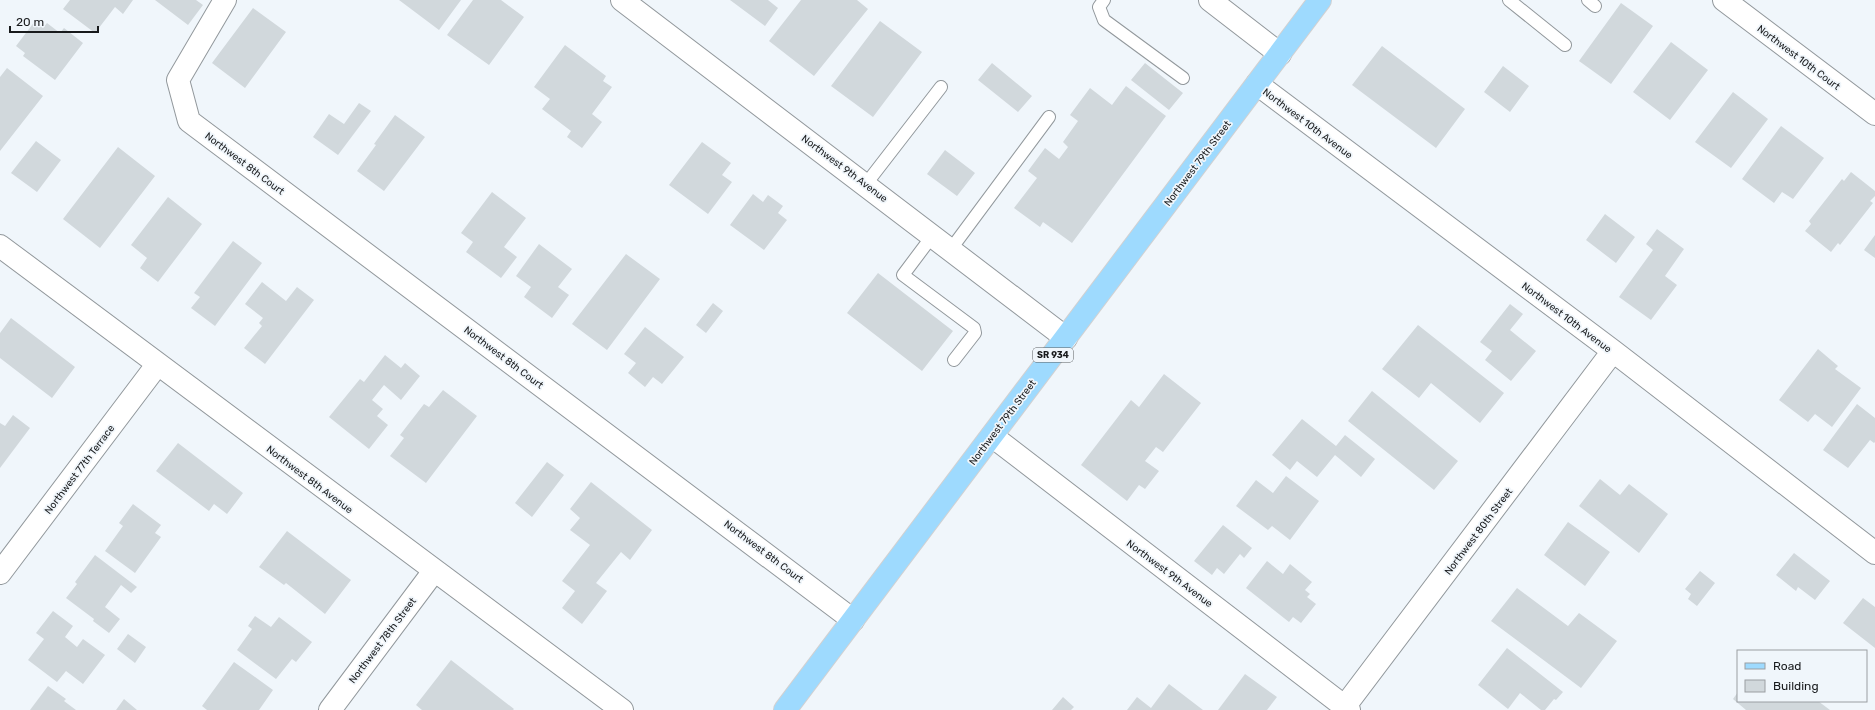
<svg xmlns="http://www.w3.org/2000/svg" width="1875" height="710" viewBox="0 0 1875 710" font-family="Rubik,sans-serif">
<style>
.building{fill:#d1d8dc}
.lines{fill:none;stroke-linecap:round;stroke-linejoin:round}
.lane-casing{stroke:#92989c;stroke-width:14}
.street-casing{stroke:#92989c;stroke-width:24}
.primary-casing{stroke:#d1d1d2;stroke-width:24}
.lane{stroke:#fff;stroke-width:12}
.street{stroke:#fff;stroke-width:22}
.primary{stroke:#9edafe;stroke-width:22}
.labels{text-anchor:middle;stroke-width:3.5;stroke-linejoin:round;paint-order:stroke}
.shield{fill:#f0f6fb;stroke:#595c5f;stroke-width:1}
.shield-label{font-size:9px;font-weight:bold;fill:#181a1c}
.street-label{font-size:10px;fill:#181a1c;stroke:#f0f6fb}
</style>
<rect width="100%" height="100%" fill="#f0f6fb"/>
<path class="building" d="M70,0H133L123,14L115,7L95,33L63,9Z
M155,0H196L203,5L188,25Z
M399,0H461L439,30Z
M473,0H501L524,17L489,65L447,35Z
M730,0H768L778,8L765,26Z
M801,0H857L868,9L814,76L769,41Z
M1621,3L1653,26L1611,84L1579,61Z
M253,8L286,32L245,88L212,63Z
M35,21L43,28L47,23L60,33L64,28L83,43L55,80L23,56L25,53L16,46Z
M880,21L922,52L873,117L831,86Z
M1671,42L1708,70L1670,120L1633,92Z
M565,45L606,76L603,81L612,87L592,114L602,122L582,148L567,137L571,131L542,109L550,99L534,87Z
M1382,46L1465,109L1436,148L1352,85Z
M992,63L1032,96L1018,112L978,80Z
M1145,63L1183,93L1169,110L1131,80Z
M1503,66L1529,86L1510,112L1484,92Z
M7,68L43,96L0,151V77Z
M1126,86L1166,116L1072,243L1043,222L1040,227L1014,208L1037,178L1028,171L1045,148L1059,159L1068,147L1063,142L1078,121L1070,115L1090,88L1112,105Z
M1733,92L1768,119L1731,168L1695,142Z
M359,103L371,111L338,155L313,137L329,114L344,124Z
M395,115L425,137L384,191L357,171L376,145L374,144Z
M1781,126L1824,158L1793,199L1782,192L1774,203L1742,179Z
M36,141L61,160L37,192L11,173Z
M702,142L731,163L722,175L732,182L708,214L669,185Z
M118,147L155,176L100,248L63,219Z
M945,150L975,173L957,196L927,174Z
M1851,172L1875,191V196L1870,201L1873,203L1840,245L1838,243L1831,252L1805,231L1811,224L1809,221L1842,179L1844,181Z
M492,192L526,218L504,247L517,257L501,278L466,252L473,242L461,233Z
M753,194L763,202L768,195L783,206L778,213L787,220L764,250L730,225Z
M168,197L202,224L158,282L140,268L147,258L131,245Z
M1605,214L1635,237L1616,263L1586,240Z
M1657,229L1684,249L1665,276L1677,285L1651,320L1619,297L1653,250L1646,244Z
M1875,235V258L1864,250Z
M233,241L262,263L215,326L191,308L200,297L194,293Z
M539,244L572,269L558,287L569,295L552,318L524,297L531,287L516,276Z
M626,254L660,279L607,350L572,324Z
M878,273L953,331L922,371L847,313Z
M262,282L286,301L297,287L314,300L265,364L244,348L262,326L259,323L263,318L245,304Z
M713,303L723,311L706,333L696,325Z
M1510,304L1523,314L1510,330L1536,351L1511,381L1485,360L1492,351L1480,342Z
M11,318L75,367L52,398L0,358V333Z
M1418,325L1504,393L1480,423L1431,383L1419,398L1382,369Z
M645,327L684,357L662,384L653,377L645,387L628,373L636,363L624,354Z
M1818,349L1838,366L1835,369L1861,388L1832,427L1815,414L1808,422L1779,400Z
M385,355L401,368L405,363L420,376L401,400L384,385L372,400L383,409L377,416L388,425L369,449L329,417L360,379L364,382Z
M1164,374L1201,403L1163,452L1156,447L1145,461L1159,471L1145,489L1139,485L1127,501L1081,465L1131,400L1139,407Z
M443,390L477,416L426,483L390,456L404,438L400,435L424,404L429,407Z
M1372,391L1458,461L1434,490L1348,421Z
M1857,404L1875,418V442L1874,443L1870,440L1848,468L1823,450Z
M13,415L30,428L0,468V423L5,426Z
M1302,419L1336,446L1345,435L1375,459L1361,477L1335,455L1317,477L1297,461L1290,470L1272,455Z
M178,443L243,493L227,514L214,504L209,511L156,471Z
M547,462L564,475L532,517L515,503Z
M1286,476L1319,501L1290,540L1272,526L1268,530L1236,506L1256,480L1273,493Z
M1600,479L1620,495L1629,484L1668,514L1639,553L1579,506Z
M591,482L652,530L630,560L621,552L596,583L607,591L582,624L562,608L575,591L562,581L590,545L570,530L580,518L570,509Z
M133,504L161,525L155,533L161,537L135,573L105,551L123,526L119,523Z
M1568,522L1610,552L1585,586L1544,555Z
M1223,525L1252,548L1244,558L1240,554L1224,574L1217,568L1212,575L1194,561Z
M287,531L351,580L325,614L286,583L284,585L259,567Z
M1794,553L1830,581L1815,600L1798,587L1796,591L1776,575Z
M95,555L137,587L131,593L121,585L105,607L120,619L109,633L93,621L94,619L66,598L77,584L75,582Z
M1267,561L1283,574L1290,564L1312,582L1305,590L1310,594L1307,597L1316,604L1301,623L1293,617L1289,622L1246,588Z
M1700,571L1715,583L1697,606L1688,599L1691,594L1685,589Z
M1517,588L1568,626L1579,613L1617,641L1581,688L1491,621Z
M1863,598L1875,607V648L1843,623Z
M53,611L73,626L65,637L77,647L83,639L105,655L83,684L66,671L57,682L28,660L44,639L36,633Z
M255,616L271,627L279,617L312,642L296,662L292,659L276,679L237,650L252,629L248,626Z
M128,634L146,647L135,663L117,649Z
M1507,648L1563,692L1556,700L1554,699L1545,710H1541L1520,693L1508,709L1478,685Z
M451,660L514,709L513,710H422L416,705Z
M234,662L273,690L259,710H207L202,706Z
M1245,674L1277,697L1267,710H1218Z
M1169,684L1203,710H1127L1137,697L1151,708Z
M48,686L66,699L64,701L76,710H30Z
M1738,692V701H1818L1830,710H1746L1733,699Z
M1063,697L1074,707L1071,710H1052Z
M124,699L137,710H116Z"/>
<g class="lines">
<defs>
<path id="lane" d="M1104,0L1099,7L1104,20L1183,78
M1509,0L1565,45
M1588,0L1595,6
M866,184L941,87
M933,235L903,275L974,328L975,333L954,360
M951,249L1049,117"/>
<path id="street" d="M225,0L178,80L189,121L853,620
M622,0L1066,338
M1210,0L1280,54
M1724,0L1875,114
M1257,84L1613,351L1875,553
M0,246L622,710
M992,436L1349,710
M0,573L157,365
M330,710L434,571
M1342,710L1613,351"/>
<path id="primary" d="M785,710L1320,0"/>
</defs>
<use href="#lane" class="lane-casing"/>
<use href="#street" class="street-casing"/>
<use href="#primary" class="primary-casing"/>
<use href="#lane" class="lane"/>
<use href="#street" class="street"/>
<use href="#primary" class="primary"/>
</g>
<g class="labels">
<rect class="shield" x="1033" y="348" width="40" height="14" rx="3"/>
<g class="shield-label">
<text x="1053" y="358">SR 934</text>
</g>
<g class="street-label">
<text transform="translate(1799 57) rotate(37)" y="4">Northwest 10th Court</text>
<text transform="translate(1308 123) rotate(37)" y="4">Northwest 10th Avenue</text>
<text transform="translate(245 163) rotate(37)" y="4">Northwest 8th Court</text>
<text transform="translate(1197 163) rotate(-53)" y="4">Northwest 79th Street</text>
<text transform="translate(845 168) rotate(37)" y="4">Northwest 9th Avenue</text>
<text transform="translate(1567 317) rotate(37)" y="4">Northwest 10th Avenue</text>
<text transform="translate(504 357) rotate(37)" y="4">Northwest 8th Court</text>
<text transform="translate(1002 422) rotate(-53)" y="4">Northwest 79th Street</text>
<text transform="translate(79 469) rotate(-53)" y="4">Northwest 77th Terrace</text>
<text transform="translate(310 479) rotate(37)" y="4">Northwest 8th Avenue</text>
<text transform="translate(1478 531) rotate(-53)" y="4">Northwest 80th Street</text>
<text transform="translate(764 551) rotate(37)" y="4">Northwest 8th Court</text>
<text transform="translate(1170 573) rotate(37)" y="4">Northwest 9th Avenue</text>
<text transform="translate(382 640) rotate(-53)" y="4">Northwest 78th Street</text>
</g>
</g>
<rect x="1737" y="650" width="130" height="52" fill="#f0f6fb" stroke="#9a9ea2"/>
<rect x="1745" y="663" width="20" height="6" fill="#9edafe" stroke="#9a9ea2"/>
<text x="1773" y="670" font-size="12" fill="#181a1c">Road</text>
<rect x="1745" y="680" width="20" height="12" fill="#d1d8dc" stroke="#9a9ea2"/>
<text x="1773" y="690" font-size="12" fill="#181a1c">Building</text>
<path d="M10 26v6h88v-6" fill="none" stroke="#181a1c" stroke-width="2"/>
<text x="16" y="26" font-size="12" fill="#181a1c" stroke="#f0f6fb" stroke-width="3" paint-order="stroke">20 m</text>
</svg>
